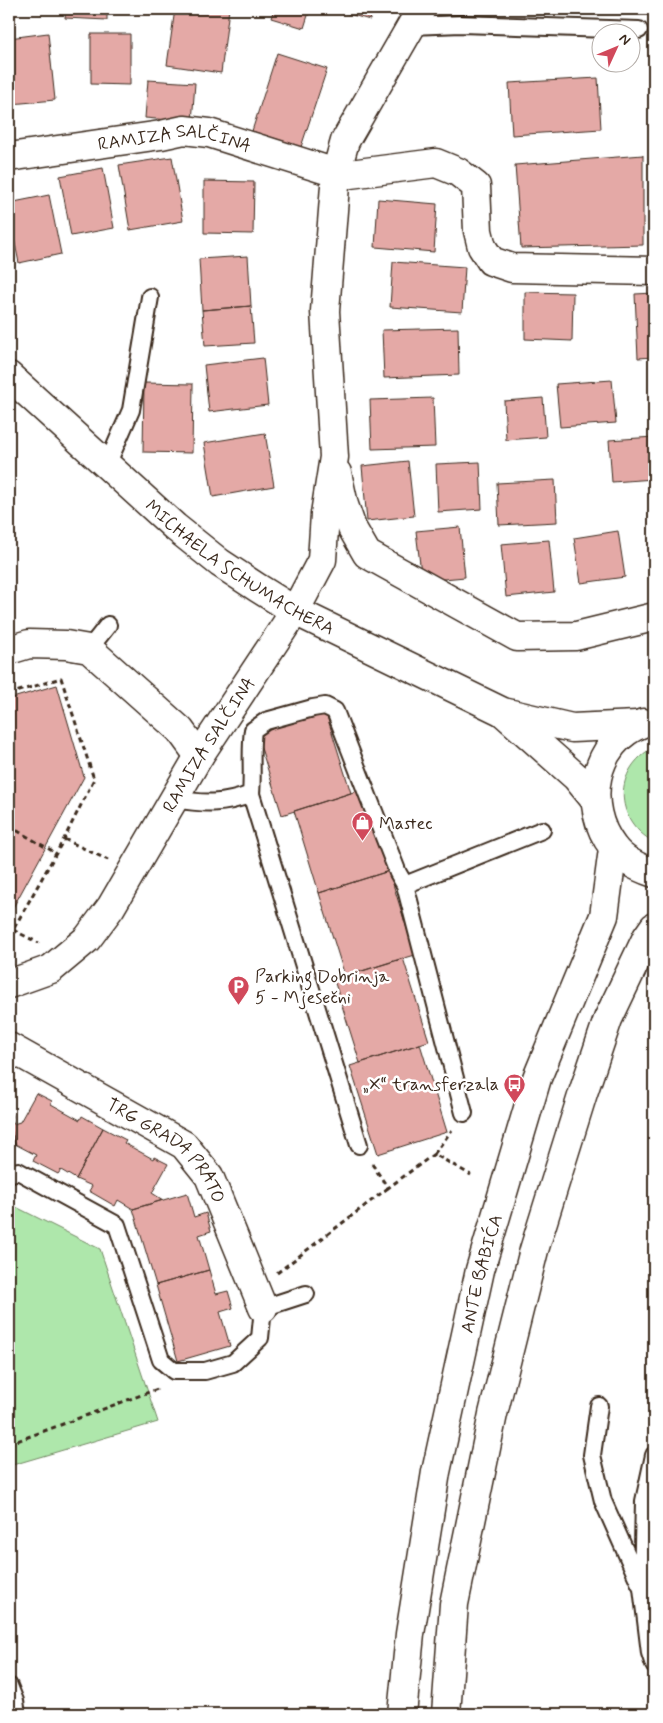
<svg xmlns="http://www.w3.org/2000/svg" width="663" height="1723" viewBox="0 0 663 1723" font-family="Mynerve,sans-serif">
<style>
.green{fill:#aee7ab;stroke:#748864}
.building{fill:#e4a9a6;stroke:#3b2a1e}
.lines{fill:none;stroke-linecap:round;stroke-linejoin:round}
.service-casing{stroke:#3b2a1e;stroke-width:20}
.minor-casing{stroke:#3b2a1e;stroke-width:31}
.secondary-casing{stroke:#3b2a1e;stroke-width:31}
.path{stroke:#3b2a1e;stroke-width:3;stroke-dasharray:5 4;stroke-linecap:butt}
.service{stroke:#fff;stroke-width:16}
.minor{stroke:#fff;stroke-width:28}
.secondary{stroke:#fff;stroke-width:28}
.labels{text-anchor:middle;stroke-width:5;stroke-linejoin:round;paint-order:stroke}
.street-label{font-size:18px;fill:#3b2a1e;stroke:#fff}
.poi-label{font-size:18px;fill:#3b2a1e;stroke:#fff;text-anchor:start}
</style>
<rect width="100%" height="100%" fill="#fff"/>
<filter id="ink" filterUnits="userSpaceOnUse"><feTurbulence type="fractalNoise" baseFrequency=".02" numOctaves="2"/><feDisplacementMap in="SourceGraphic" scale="10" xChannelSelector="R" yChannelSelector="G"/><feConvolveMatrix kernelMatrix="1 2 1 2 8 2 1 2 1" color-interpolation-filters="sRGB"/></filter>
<g filter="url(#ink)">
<path class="green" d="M654,747V842C613,820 613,769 654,747Z
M12,1205L100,1249L158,1422L9,1466V1206Z"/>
<path class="building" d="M9,9H14L15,18L9,19Z
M66,9H107V20L65,18Z
M175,9H229L221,73L167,65Z
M274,9H310L304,28L271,18Z
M331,9H373L370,20Z
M578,9H621V11L578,10Z
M48,33L55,100L11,104L9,82V38Z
M91,34H130V85L91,84Z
M277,53L327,69L301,147L252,131Z
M598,78L601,129L512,135L509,83Z
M148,80L195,83L192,122L145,118Z
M643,155V245L521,248L515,165Z
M172,157L183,221L130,230L119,165Z
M103,168L114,228L71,236L60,176Z
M204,181L254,182L253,234L204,233Z
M49,195L61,254L19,263L9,214V203Z
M378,199L437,204L434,252L375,247Z
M248,256L251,306L202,310L199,259Z
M393,262L465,267L462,312L390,307Z
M525,292L573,293L572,341L525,339Z
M654,293V357L638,358L635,294Z
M251,306L254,343L205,346L202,310Z
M458,328L459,375L384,378L382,330Z
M263,358L268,405L209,412L204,365Z
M612,380L616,423L560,427L556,384Z
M144,383L193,384L192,453L143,452Z
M433,398L435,447L372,449L370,400Z
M543,398L546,437L506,440L504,401Z
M265,433L274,486L213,497L204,443Z
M654,437V479L612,482L609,440Z
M408,461L414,516L367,521L362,466Z
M480,462L482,509L438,512L436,464Z
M555,480L557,522L499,525L497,483Z
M460,527L465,577L422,581L416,531Z
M618,531L625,577L581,583L574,538Z
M549,540L554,592L506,597L501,544Z
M57,685L84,777L9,915V699Z
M325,710L351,793L282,815L256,732Z
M363,789L389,871L319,893L294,811Z
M389,871L415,955L345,976L319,893Z
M403,958L429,1041L360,1063L334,980Z
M420,1044L447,1132L378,1154L350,1066Z
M36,1093L52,1101L51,1104L80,1120L82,1116L103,1128L76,1179L61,1170L58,1174L33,1161L36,1155L15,1144L9,1121V1114H11L13,1124L20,1122Z
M9,1121L15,1144L9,1146Z
M103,1128L126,1140L124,1143L153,1159L154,1157L168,1164L152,1193L163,1200L133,1209L118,1200L115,1206L89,1191L92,1186L76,1179Z
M187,1193L194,1217L206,1213L211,1231L199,1235L209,1270L156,1285L133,1209Z
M209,1270L216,1294L228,1291L233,1308L220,1312L230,1346L178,1361L156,1285Z"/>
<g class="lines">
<defs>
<path id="service" d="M411,26L461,24L639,30
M107,465L131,410L150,297
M89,649L108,625
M251,794L359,1145
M174,799C203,804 224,805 251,794C253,772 250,751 253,730L266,721L313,708L325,706L335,711L398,873L405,885L542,830
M405,885L464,1113
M9,1174L18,1171L117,1225L161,1360L174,1371H205L233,1363L260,1338L263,1308L306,1294
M599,1406L592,1455L603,1501L640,1584
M654,1455L644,1501L642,1588L650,1653L654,1665
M9,1686L15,1701L17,1714"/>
<g id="minor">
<path id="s1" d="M9,157L161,135L184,130L209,133L336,173L350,174L436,163L458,172L476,186L478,231L482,247L491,261L512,268L654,271"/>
<path d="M337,473L344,505L352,528L367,554L517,637L576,636L654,617"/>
<path d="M9,650L29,644L66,645L89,649L180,730L199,756"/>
<path id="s2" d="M9,984L51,969L87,939L111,907L199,756L295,611L322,560L325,514L334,457L325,311L336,173L345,141L421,9"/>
<path id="s3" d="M9,1047L184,1145L209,1176L263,1308"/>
</g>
<g id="secondary">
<path id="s4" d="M9,376L175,527L220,563L258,588L295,611L503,712L572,728L637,725"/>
<path d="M505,714L576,777L594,799"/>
<path d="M643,723C592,742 582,807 613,847C623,861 639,868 654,873"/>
<path id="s5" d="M402,1714L410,1634L436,1472L480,1270L537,1078L604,916L613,849"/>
<path d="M446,1714L454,1604L493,1414L534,1250L583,1093L608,1019L647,937L654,927"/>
</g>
</defs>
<use href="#service" class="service-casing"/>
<use href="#minor" class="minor-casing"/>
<use href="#secondary" class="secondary-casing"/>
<path class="path" d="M9,694L61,678L94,779L64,839L9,937
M9,826L56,853
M64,839L108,860
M13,930L39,943
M434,1154L452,1130
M372,1164L388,1188L434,1154L471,1175
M277,1273L388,1188
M9,1444L160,1388"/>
<use href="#service" class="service"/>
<use href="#minor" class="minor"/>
<use href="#secondary" class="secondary"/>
</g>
</g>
<defs>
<symbol id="shop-pin" viewBox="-11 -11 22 30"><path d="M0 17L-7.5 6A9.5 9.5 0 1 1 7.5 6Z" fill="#d1495b" stroke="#fff"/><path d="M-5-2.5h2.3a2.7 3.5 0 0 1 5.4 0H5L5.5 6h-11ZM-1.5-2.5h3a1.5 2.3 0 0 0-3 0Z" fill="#fff"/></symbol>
<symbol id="parking-pin" viewBox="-11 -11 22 30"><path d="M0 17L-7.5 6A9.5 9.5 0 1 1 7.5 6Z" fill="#d1495b" stroke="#fff"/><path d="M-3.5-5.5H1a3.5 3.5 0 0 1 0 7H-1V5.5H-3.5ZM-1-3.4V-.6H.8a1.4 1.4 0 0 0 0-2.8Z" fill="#fff"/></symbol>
<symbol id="bus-pin" viewBox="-11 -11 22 30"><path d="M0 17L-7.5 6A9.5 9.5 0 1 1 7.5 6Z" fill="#d1495b" stroke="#fff"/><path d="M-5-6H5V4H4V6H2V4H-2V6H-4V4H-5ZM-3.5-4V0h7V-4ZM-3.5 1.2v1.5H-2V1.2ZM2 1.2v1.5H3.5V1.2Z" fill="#fff"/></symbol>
</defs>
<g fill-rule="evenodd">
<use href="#shop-pin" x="350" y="810" width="25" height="34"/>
<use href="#parking-pin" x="226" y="974" width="25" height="34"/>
<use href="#bus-pin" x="502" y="1072" width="25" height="34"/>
</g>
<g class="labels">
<g class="street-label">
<text dy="6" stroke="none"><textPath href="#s1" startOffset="168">RAMIZA SALČINA</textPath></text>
<text dy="6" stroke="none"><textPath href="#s4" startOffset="301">MICHAELA SCHUMACHERA</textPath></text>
<text dy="6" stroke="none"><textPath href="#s2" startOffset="321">RAMIZA SALČINA</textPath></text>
<text dy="6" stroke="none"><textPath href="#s3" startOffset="191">TRG GRADA PRATO</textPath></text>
<text dy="6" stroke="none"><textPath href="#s5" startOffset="448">ANTE BABIĆA</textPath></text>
</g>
<g class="poi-label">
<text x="379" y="829">Mastec</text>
<text x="255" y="982">Parking Dobrinja<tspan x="255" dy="21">5 - Mjesečni</tspan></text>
<text x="499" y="1090" text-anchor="end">„X“ transferzala</text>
</g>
</g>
<rect width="663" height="1723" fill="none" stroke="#fff" stroke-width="30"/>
<rect x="15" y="15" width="633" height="1693" fill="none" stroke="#3b2a1e" stroke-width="2" filter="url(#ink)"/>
<g transform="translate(616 48) rotate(46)"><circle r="24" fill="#ffffff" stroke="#b1aaa5"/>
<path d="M0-4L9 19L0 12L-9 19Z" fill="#d1495b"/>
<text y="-8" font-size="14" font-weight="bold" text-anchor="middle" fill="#3b2a1e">N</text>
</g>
</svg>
